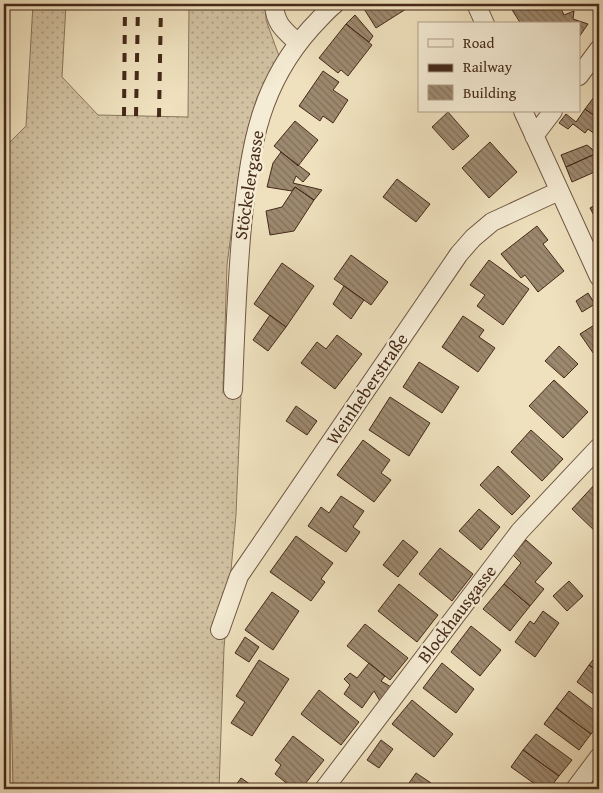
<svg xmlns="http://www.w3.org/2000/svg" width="603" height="793" viewBox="0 0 603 793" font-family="'Gentium Book Plus',serif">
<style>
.grass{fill:url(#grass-dots);stroke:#8c765e}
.building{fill:url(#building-back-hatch);stroke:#452919}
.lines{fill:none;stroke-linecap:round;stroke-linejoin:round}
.minor-casing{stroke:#705742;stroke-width:20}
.minor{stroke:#f5ecd5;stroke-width:18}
.rail{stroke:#452919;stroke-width:4;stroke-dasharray:9 9;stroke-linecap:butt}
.labels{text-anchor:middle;stroke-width:5;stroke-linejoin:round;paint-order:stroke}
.street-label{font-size:18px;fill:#452919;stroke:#f5ecd5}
</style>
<defs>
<pattern id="grass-dots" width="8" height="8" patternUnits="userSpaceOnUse" patternTransform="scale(1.25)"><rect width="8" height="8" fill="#d2c2a2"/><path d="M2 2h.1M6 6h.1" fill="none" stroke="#ac9e83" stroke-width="1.8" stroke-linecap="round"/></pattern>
<pattern id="building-back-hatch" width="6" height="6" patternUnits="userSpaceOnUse" patternTransform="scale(1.25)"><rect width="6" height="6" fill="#9d896f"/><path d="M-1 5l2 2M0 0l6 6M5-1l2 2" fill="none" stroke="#82705a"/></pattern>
</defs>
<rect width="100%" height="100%" fill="#efe1be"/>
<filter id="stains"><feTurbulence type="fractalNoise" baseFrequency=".004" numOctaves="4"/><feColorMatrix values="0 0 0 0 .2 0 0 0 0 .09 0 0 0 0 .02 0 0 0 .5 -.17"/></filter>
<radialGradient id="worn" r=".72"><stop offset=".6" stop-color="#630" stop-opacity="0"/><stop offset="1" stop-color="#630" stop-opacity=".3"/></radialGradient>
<path class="grass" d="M33,4H66L62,77L98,115L188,117L189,4H266V20L279,56L257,98L246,135L238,180L227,265L223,392L241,395L236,515L224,648L219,789H13L9,595L4,584V148L26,126Z"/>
<path class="building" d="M361,4H414L376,28Z
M510,4H559L564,15L574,11L573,19L588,24L579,37V24H521L509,5Z
M355,15L373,36L369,42L346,24Z
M346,24L372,45L348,76L341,70L338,73L319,58Z
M323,71L339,82L333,90L348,100L333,123L323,116L320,121L299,106Z
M594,97L599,100V119L585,109Z
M585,109L599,119V137L588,129L585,133L573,124L568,129L559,123L566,114L576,122Z
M448,112L469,136L453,150L432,127Z
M295,121L318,140L298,166L274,146Z
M490,142L517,172L489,198L462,168Z
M587,145L592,149L595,154L566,167L561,155Z
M281,152L310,174L303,182L296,176L293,183L322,190L314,200L295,187L292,191L267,187L273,163Z
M595,154L599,165V170L572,182L566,167Z
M397,179L430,204L416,222L383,197Z
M295,187L314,200L294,231L270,235L266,211L282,207Z
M599,203V225L590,208Z
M537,226L548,240L543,244L564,271L538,292L525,275L521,278L501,254Z
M351,255L388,282L371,305L334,279Z
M489,260L529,289L503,325L477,306L485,295L470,285Z
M282,263L314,286L286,327L254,304Z
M344,286L364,300L351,319L333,304Z
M588,293L595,304L582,312L576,301Z
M270,315L286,327L268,351L253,340Z
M463,316L484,330L479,337L495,348L478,372L442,347Z
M599,322V359L598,360L580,334Z
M337,335L362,354L335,389L301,363L317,342L326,349Z
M559,346L578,364L564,378L545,361Z
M419,362L459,387L442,413L403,387Z
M554,380L588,412L563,438L529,406Z
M390,397L430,423L409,456L369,430Z
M296,406L317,421L307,435L286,421Z
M531,430L563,459L542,481L511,452Z
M363,440L390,460L381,473L391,480L374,502L337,475Z
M498,466L530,496L512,515L480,485Z
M597,482L599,484V535L572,509Z
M341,496L364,511L353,527L360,532L346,552L308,526L321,507L329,513Z
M479,509L500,527L481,550L459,531Z
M296,536L333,563L321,579L325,582L311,601L270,572Z
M403,540L418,552L398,577L383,565Z
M526,540L552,563L535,582L544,589L530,606L504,584L521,563L513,555Z
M440,548L473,574L452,601L419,574Z
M569,581L583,596L567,611L553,596Z
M399,584L438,615L417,642L378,611Z
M504,584L530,606L510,631L483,609Z
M272,592L299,611L273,650L245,630Z
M543,611L559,623L535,657L515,642L530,621L534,624Z
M365,624L408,658L390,680L347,646Z
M471,626L501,650L480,676L451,652Z
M245,637L259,647L249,662L235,653Z
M599,652V672L589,665Z
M259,660L289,679L252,736L231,723L245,702L236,696Z
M369,663L385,676L381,681L391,687L380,701L374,691L362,708L344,694L350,685L344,679L350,673L357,678Z
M442,663L474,689L456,713L423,688Z
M589,665L599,672V698L577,682Z
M319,690L359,722L341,745L301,714Z
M569,691L599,714V724L591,734L556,708Z
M412,700L453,734L434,757L392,724Z
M556,708L591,734L579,750L544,724Z
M536,734L572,760L559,776L523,750Z
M293,736L324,760L301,789H294L275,774L281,765L275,760Z
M381,740L393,749L379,768L367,760Z
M523,750L559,776L549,789H542L511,767Z
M416,773L431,783L427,789H405Z
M241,778L257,789H233Z"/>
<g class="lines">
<defs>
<path id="minor" d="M274,4C275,24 284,30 298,43
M476,4L485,24
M579,76L599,49
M523,111L599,277
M534,136L553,111
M233,390C235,332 237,274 243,216C251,144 260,85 311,28C319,20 326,11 335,4
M220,630L239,576L459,254L473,238L492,222L559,191
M324,789L520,531L599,447
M575,789L599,757"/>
</defs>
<use href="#minor" class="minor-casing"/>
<use href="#minor" class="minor"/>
<path class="rail" d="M124,116L125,4
M136,116L138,4
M159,117L161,4"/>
</g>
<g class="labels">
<g class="street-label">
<text transform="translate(249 185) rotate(-81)" y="6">Stöckelergasse</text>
<text transform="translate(367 389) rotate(-56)" y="6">Weinheberstraße</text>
<text transform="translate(457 614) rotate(-53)" y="6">Blockhausgasse</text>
</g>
</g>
<rect width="603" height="793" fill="none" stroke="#efe1be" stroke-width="20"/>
<rect x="5" y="5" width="593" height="783" fill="none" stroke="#452919" stroke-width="2.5"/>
<rect x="10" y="10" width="583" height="773" fill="none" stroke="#452919"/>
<rect x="418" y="22" width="162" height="90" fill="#f5ecd5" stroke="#af9e8a"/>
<rect x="428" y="39" width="25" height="8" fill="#f5ecd5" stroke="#af9e8a"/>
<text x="463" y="48" font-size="15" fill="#452919">Road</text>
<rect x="428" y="64" width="25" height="8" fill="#452919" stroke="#af9e8a"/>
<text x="463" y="72" font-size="15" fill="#452919">Railway</text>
<rect x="428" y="85" width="25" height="15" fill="url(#building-back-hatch)" stroke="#af9e8a"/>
<text x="463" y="98" font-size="15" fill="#452919">Building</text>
<rect width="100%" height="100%" filter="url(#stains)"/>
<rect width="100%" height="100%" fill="url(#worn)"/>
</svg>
